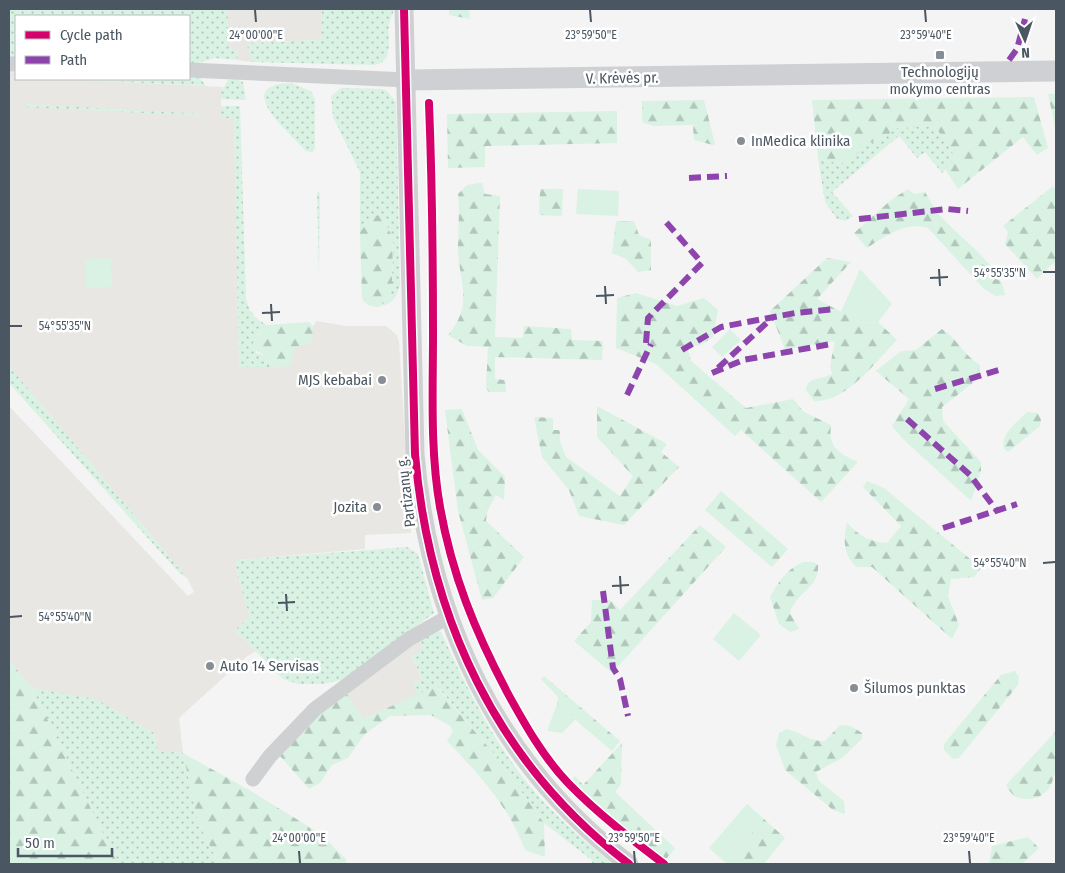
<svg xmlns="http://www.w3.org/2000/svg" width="1065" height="873" viewBox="0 0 1065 873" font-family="'Fira Sans Condensed',sans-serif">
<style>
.commercial{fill:#e8e7e3}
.grass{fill:url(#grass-dots)}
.forest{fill:url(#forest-firs)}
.green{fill:#d9f2e3}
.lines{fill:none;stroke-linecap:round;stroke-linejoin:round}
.minor{stroke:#ced0d2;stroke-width:15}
.tertiary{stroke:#ced0d2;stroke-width:19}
.secondary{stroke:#ced0d4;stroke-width:21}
.quiet{stroke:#8e44ad;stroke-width:6;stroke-dasharray:12 6;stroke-linecap:butt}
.cycleway-casing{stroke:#fff;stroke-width:11}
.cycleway{stroke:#d6006c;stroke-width:8}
.ticks{fill:none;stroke:#4a5661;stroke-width:2}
.poi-dot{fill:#868d94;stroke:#fff;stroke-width:2}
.labels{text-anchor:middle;stroke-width:5;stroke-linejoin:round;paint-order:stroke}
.poi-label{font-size:15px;fill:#4a5661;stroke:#fff;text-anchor:start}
.street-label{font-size:15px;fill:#4a5661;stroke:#fff}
.ticks-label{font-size:12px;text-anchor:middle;fill:#4a5661;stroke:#fff;stroke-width:5;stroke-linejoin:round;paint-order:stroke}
</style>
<defs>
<pattern id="grass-dots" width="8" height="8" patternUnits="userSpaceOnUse" patternTransform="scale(1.25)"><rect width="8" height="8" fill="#d9f2e3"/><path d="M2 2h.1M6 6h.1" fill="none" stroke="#b2c7bb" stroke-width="1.8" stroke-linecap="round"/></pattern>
<pattern id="forest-firs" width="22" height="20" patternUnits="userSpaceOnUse" patternTransform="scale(1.25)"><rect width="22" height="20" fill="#d9f2e3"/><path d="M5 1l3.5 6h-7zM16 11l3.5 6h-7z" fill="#b2c7bb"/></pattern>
</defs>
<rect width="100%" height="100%" fill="#f4f4f4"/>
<path class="commercial" d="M228,9H322L321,36L317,40L250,43L252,62L237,60L238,52L227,47Z
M9,71L16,73V79H63L223,87L221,92V117H234L239,367L290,366L294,347L312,342L311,331L316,321L346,326H386L397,335L399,342L411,533L365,535V549L236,560L237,574L250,617L235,630L256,651L246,657L179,718L183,753L158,751L154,733L96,700L32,688L9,660V406L188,596L194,592L187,578L9,366Z
M418,639L424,649L412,657L422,679L413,683L418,695L363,719L345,691Z"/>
<path class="grass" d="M9,9H228L227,46L238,52L237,60L214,58L196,64H189V16H16V58H9Z
M322,9H394C393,14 390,19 389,25C387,40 395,63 373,65L252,62L247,45L250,43L317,40L321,36Z
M200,78L206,86L63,79L189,78Z
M236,79L243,82L246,100L221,99V92L228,80Z
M291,83L311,91L315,99V149L312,152L306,151C288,131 231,85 291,83Z
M341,88L382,89L387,91L396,102L400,285C396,300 392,304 376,307L389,298L392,284L393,238L381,215L369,220L360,232V172L333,117L331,96Z
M26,104L203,114L205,116L26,107Z
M221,106H240L246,298C249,312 255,319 267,325L254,340L256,353L266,356L267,367H239L234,118H221Z
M935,126L956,158L942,173L925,152L917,158L899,136L832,192L853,216L846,221L837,219L825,202L818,158L830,162L849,163L866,144L887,136L896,128Z
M319,191L320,195L319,277L317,193Z
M9,366L187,578L180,574L9,383Z
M407,547L418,554L434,613L344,679L324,684H298L283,679L235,630L250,617L237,574L236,560Z
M432,629L441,632C468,691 498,752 542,800C564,824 588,844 613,864H591L593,861L544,823L494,754L437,686L418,695L413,683L422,679L412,656L423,649L418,639Z
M32,688L96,699L154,733L158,751L183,753L198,822L219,864H118Z"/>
<path class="forest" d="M449,9H469L470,19L449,15Z
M1048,94H1056V132Z
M1034,97L1048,148L1037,155L1023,137L958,189L945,169L956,158L935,126L896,128L887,136L866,144L849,163L830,162L818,158L812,100Z
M704,100L715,144L713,145L694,140L693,125L653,126L642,122V101Z
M617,111V143L485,146V167L448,168L447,114Z
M482,183L485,194L500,196L495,337L523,338L524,326L571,329L572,340L603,341L602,360L495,357V379L505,380L506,392H489L486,388L488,347L467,346L448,335C475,303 458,282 458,245C458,228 460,212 458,194L467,185Z
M1053,186L1056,191V261L1037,279L1005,244L1008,232L1003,226Z
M540,189H563L562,216L539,215Z
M908,189L914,194L925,192C929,199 933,206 937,212C956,236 1001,264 1005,295L995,296L983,288L928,228C906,221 885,236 867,248L854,233L891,200Z
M381,215L393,238L392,284L389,298L376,307L368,305L362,299L360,232L372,216Z
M616,221H634L639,235L651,240V270L638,272L626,259L612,253Z
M827,258L851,262L817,299L862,323L878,322L897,340C875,362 846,403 814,401L806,390C808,376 821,380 832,374L830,366L835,341L785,349L770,311Z
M636,293L677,306L704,298L718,310L713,337L701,345L692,346L688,350L691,361L746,408L793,399L804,412L831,425C828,448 839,453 858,462L821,502L741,430L735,436L656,364L616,348L617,298Z
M309,322L313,326L312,342L295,347L290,366L267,367L266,356L251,348L254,340L267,325Z
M942,329C958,339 963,355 980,365L978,379L942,407L943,421L981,462V471L971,501L905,441L892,426L909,399L876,371L901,351L916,350Z
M597,406L667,444L661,452L679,467L624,525L579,516L569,490L542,457L534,417L553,418V430H560V441L566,457L620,496L633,476L597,437Z
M462,409L478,450L505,477L504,500L496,495L487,512L486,521L524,557L493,598L482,600L458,511L445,410Z
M1027,412L1038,413L1041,419L1040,426L1008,452L1004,449C1000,434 1017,422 1027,412Z
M867,481L884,488L981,568L974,577L951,579L948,596L959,625L952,639L872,567H857C843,555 843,540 847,522C858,536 870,542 887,543L901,526L863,487Z
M721,491L788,549L772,567L705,510Z
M700,525L726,547L612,673L574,641L591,622L592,600H610L620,610Z
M803,562H813L818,565C820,588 795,593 790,613L799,629L790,632L779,624L770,597C778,582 787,569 803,562Z
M9,660L32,688L118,864H9Z
M1015,671L1019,677L1018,685L959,758L953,759L944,750V744L1001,675Z
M544,676L620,741L612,751L557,704L558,697L541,679Z
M436,686L494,754L544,823L545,857L525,850C510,808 478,773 447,741L453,731L450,726L431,715L390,716L365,734L348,758L332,765L320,783L309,789L280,756L314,717L345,691L363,719Z
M840,725L851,726L862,733V739L842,758L816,772L819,781L844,801L845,814L833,810L785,770L776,745L779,734L786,729C800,732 811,742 825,741Z
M1056,731C1056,755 1062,799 1026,799C1015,799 1011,794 1006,785Z
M622,743L621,784L615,792L675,848L663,863L611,823L570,782L575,776L583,785Z
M183,753L249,790L319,833L346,859V864H219L198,822Z
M764,819L785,838L764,864L726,863Z
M1028,837L1039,848L1022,864H989L992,846Z"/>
<path class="green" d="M578,189L619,191L618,216L576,214Z
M111,258L112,287L86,288L85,259Z
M860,269L892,304L878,322L862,323L841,312Z
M730,329L741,340L722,357L712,347Z
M734,613L761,635L739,661L713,639Z
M557,704L576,719L562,733L547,731Z
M747,804L764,819L726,863L709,848Z"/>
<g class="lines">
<path class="minor" d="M9,64H16
M189,70L407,80
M253,779L270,756L315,709L409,639L448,617"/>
<path class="tertiary" d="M404,9L415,454C429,617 496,763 629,864"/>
<path class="secondary" d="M407,80L1056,71"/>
<path class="quiet" d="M1009,60L1017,49L1025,19
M689,178L727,176
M859,219L947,209L968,211
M646,343L648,318L702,263L665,221
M682,350L721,327L795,313L835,309
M718,368L773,317
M712,373L743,360L831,344
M935,389L999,370
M627,395L651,344
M907,419L970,475L997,511
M943,528L1017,504
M603,591L613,668L620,679L628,716"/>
<defs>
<path id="cycleway" d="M404,9L415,454C429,617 496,763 629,864
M429,103C432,180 433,257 433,334C433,391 430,451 440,507C452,575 475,631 507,692C524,723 543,757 568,783C597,813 631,839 664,864"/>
</defs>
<use href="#cycleway" class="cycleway-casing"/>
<use href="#cycleway" class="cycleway"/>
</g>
<path class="ticks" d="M255,10L256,22M590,10L591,22M925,10L926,22M939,269L940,286M1043,272H1055M930,278L948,277M605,286L606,304M596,296L614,295M271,304L272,321M262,313L280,312M10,326H22M1043,563L1055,562M620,576L621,594M612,586L629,585M286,594L287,611M278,603L295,602M10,617L22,616M299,851L300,863M634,851L635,863M969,851L970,863"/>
<g class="poi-dot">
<rect x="935" y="50" width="10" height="10" rx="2.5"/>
<circle cx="741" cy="141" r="5"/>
<circle cx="382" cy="380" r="5"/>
<circle cx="377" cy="507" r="5"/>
<circle cx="210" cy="666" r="5"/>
<circle cx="854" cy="688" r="5"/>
</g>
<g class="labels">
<g class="poi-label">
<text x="940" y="77" text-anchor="middle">Technologijų<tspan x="940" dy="17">mokymo centras</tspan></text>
<text x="751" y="146">InMedica klinika</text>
<text x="372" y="385" text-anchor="end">MJS kebabai</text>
<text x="367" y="512" text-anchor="end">Jozita</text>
<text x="220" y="671">Auto 14 Servisas</text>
<text x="864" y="693">Šilumos punktas</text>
</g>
<g class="street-label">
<text transform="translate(622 78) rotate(-1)" y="5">V. Krėvės pr.</text>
<text transform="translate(406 492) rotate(-97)" y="5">Partizanų g.</text>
</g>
</g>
<g class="ticks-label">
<text x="256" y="39">24°00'00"E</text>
<text x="591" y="39">23°59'50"E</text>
<text x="926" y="39">23°59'40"E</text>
<text x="1000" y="277">54°55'35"N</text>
<text x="65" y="330">54°55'35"N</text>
<text x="1000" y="567">54°55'40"N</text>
<text x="65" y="621">54°55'40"N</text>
<text x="299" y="842">24°00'00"E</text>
<text x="634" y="842">23°59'50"E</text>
<text x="969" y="842">23°59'40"E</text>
</g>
<rect width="1065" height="873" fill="none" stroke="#4a5661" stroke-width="20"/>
<rect x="15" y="15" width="175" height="65" fill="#ffffff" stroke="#b7bbc0"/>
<rect x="25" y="31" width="25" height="8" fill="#d6006c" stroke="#b7bbc0"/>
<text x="60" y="40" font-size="15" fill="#4a5661">Cycle path</text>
<rect x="25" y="56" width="25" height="8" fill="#8e44ad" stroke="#b7bbc0"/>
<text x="60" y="65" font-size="15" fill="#4a5661">Path</text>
<g transform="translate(1025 40) rotate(177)" stroke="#ffffff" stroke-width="4" paint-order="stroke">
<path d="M0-4L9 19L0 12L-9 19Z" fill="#4a5661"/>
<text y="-8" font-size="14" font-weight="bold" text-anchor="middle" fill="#4a5661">N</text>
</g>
<path d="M18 848v8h94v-8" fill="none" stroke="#4a5661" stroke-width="2.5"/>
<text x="25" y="848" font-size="15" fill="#4a5661" stroke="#ffffff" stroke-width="4" paint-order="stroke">50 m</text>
</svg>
